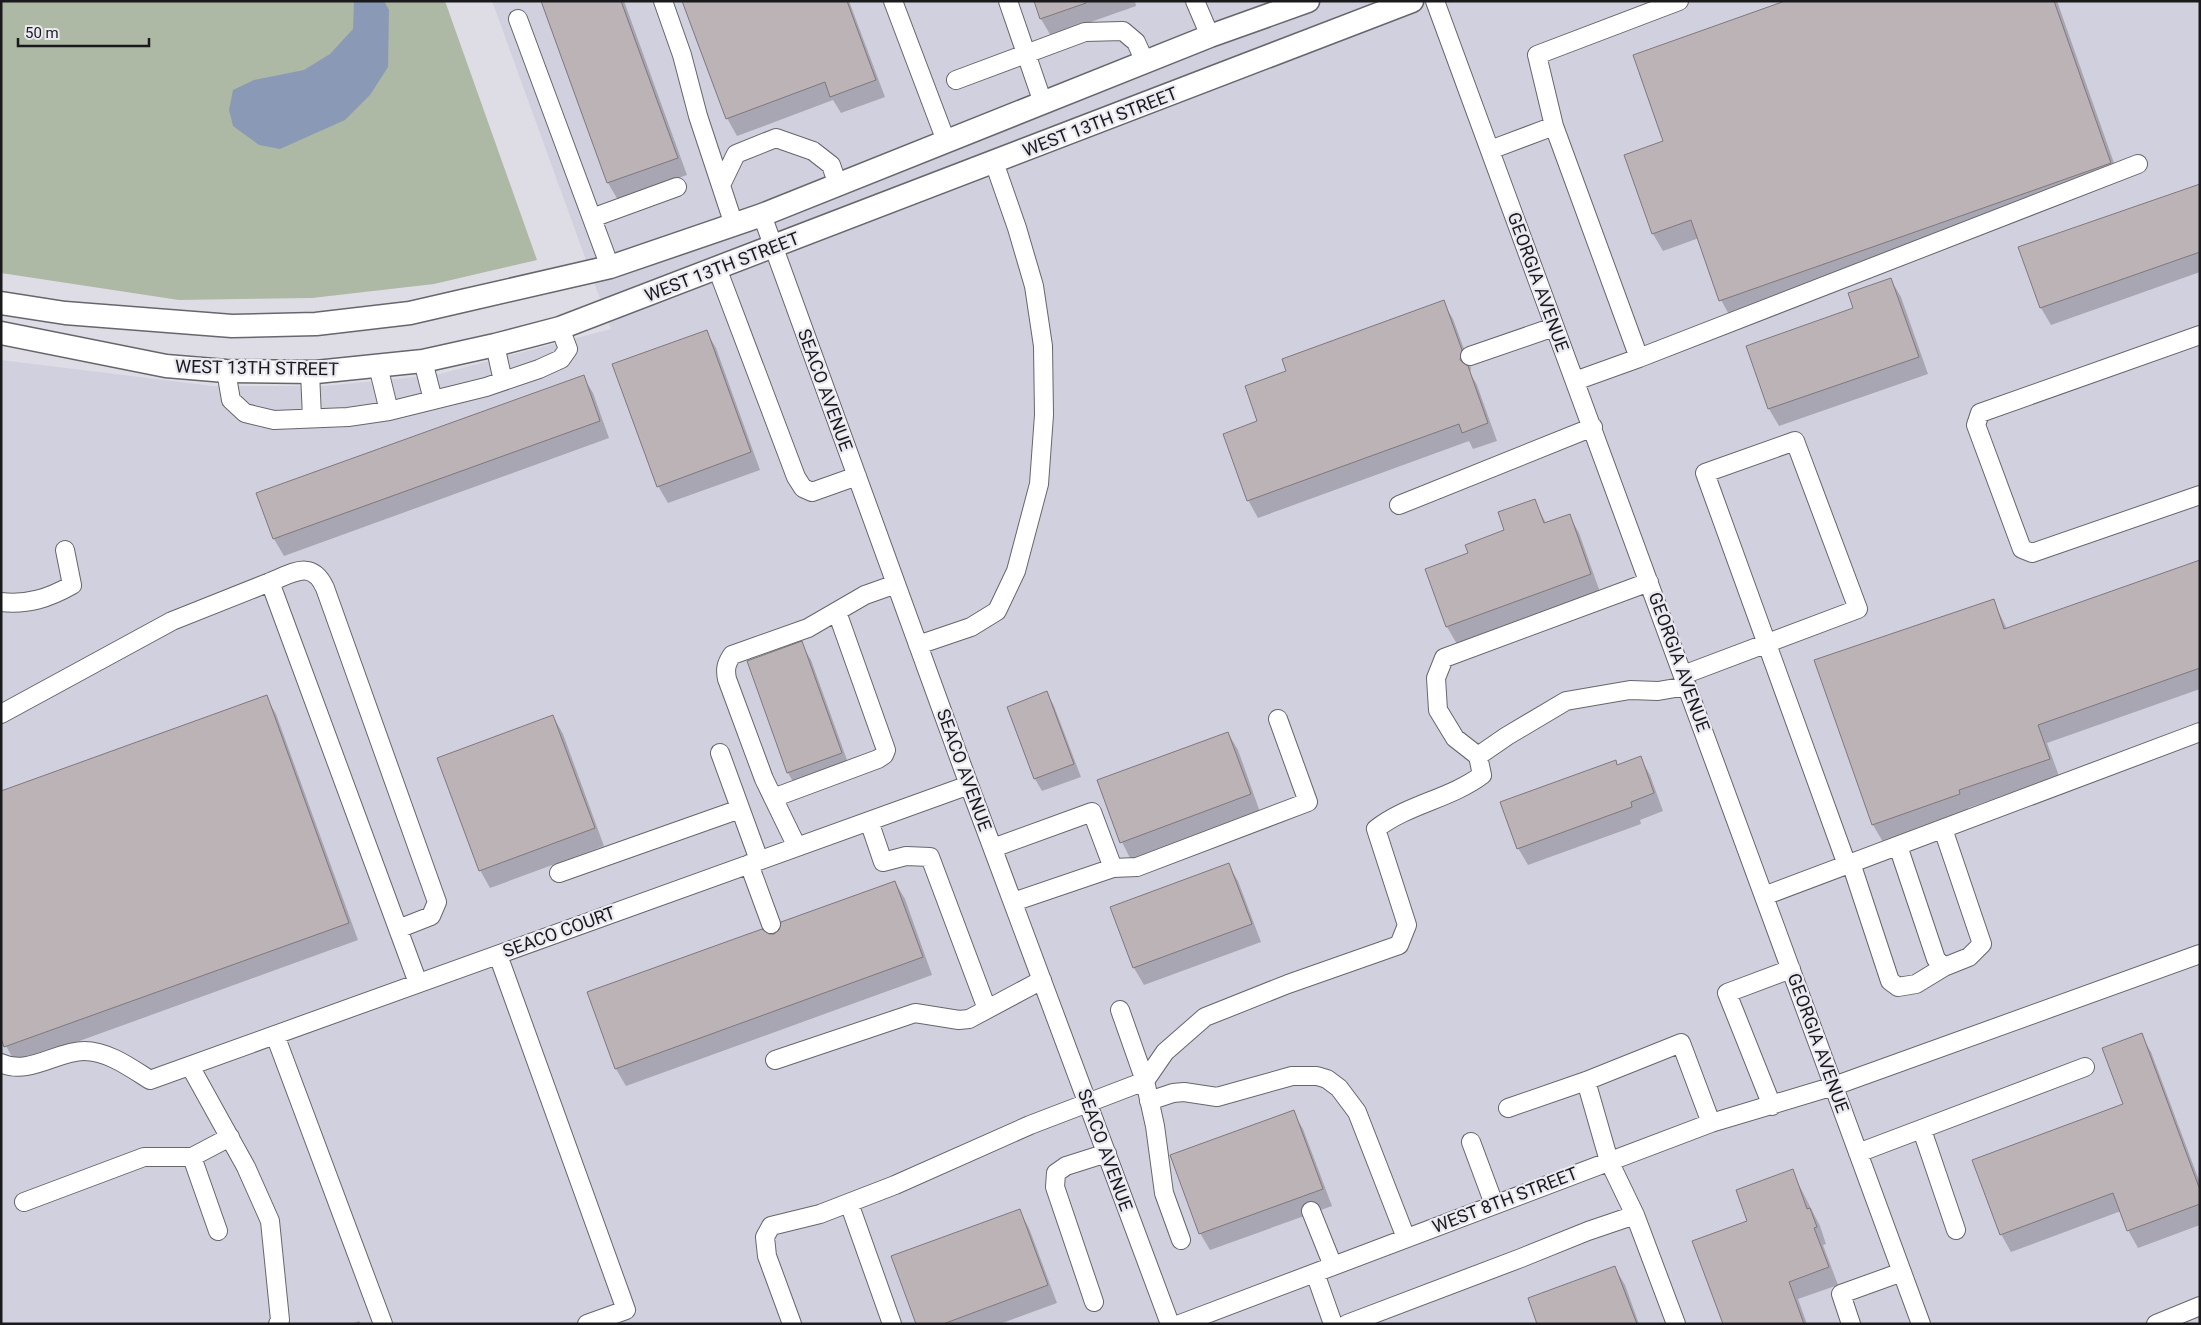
<svg xmlns="http://www.w3.org/2000/svg" width="2201" height="1325" viewBox="0 0 2201 1325" font-family="Roboto,sans-serif">
<style>
.built{fill:#d1d0df}
.green{fill:#adb8a5}
.water{fill:#8a9ab6}
.shadow{fill:#0003}
.building{fill:#bcb3b7;stroke:#80787b}
.lines{fill:none;stroke-linecap:round;stroke-linejoin:round}
.minor-casing{stroke:#66666d;stroke-width:20}
.major-casing{stroke:#66666d;stroke-width:25}
.minor{stroke:#fff;stroke-width:18}
.major{stroke:#fff;stroke-width:22}
.labels{text-anchor:middle;stroke-width:4.5;stroke-linejoin:round;paint-order:stroke}
.street-label{font-size:18px;fill:#1a1a1d;stroke:#ebeaf2}
</style>
<rect width="100%" height="100%" fill="#dedde5"/>
<path class="built" d="M492,1H2200V1324H1V360L213,386H325L436,375L611,329Z"/>
<path class="green" d="M1,1H445L537,260L434,284L312,298L179,300L1,273Z"/>
<path class="water" d="M354,1H384L389,10L388,67L370,95L345,120L280,149L259,145L233,126L229,110L233,90L254,80L304,70L330,54L353,29Z"/>
<path class="shadow" d="M552,1H624L687,175L618,200L608,183L543,5Z
M684,1H849L885,97L841,113L833,100L737,136L727,118Z
M1035,1H1135L1136,6L1051,36L1041,19Z
M1788,1H2057L2120,180L1731,318L1721,300L1699,238L1663,251L1653,234L1665,142Z
M2200,185V272L2051,325L2041,308Z
M1891,280L1901,297L1928,374L1779,426L1769,409L1747,346L1854,309Z
M1443,302L1453,319L1471,368L1470,373L1477,385L1497,441L1473,449L1469,441L1258,518L1248,500L1259,422L1288,372Z
M706,331L716,348L760,470L668,503L658,486Z
M583,376L593,393L609,438L284,556L274,539L258,494Z
M1534,500L1546,523L1569,515L1579,533L1600,592L1457,644L1447,627L1427,570L1470,554L1506,531Z
M2200,562V689L2047,743L2059,776L1968,808L1969,812L1883,842L1873,825L1993,600L2007,629Z
M801,643L811,660L851,771L798,790L788,773L748,662Z
M1047,693L1054,706L1081,777L1042,791L1035,779L1008,707Z
M266,697L276,714L358,940L16,1064L6,1046Z
M553,716L563,734L604,846L490,888L480,870Z
M1228,733L1238,750L1260,812L1131,860L1122,842L1099,781Z
M1640,757L1650,775L1663,811L1640,820L1641,824L1528,865L1518,848L1615,761L1618,766Z
M1228,864L1238,881L1261,942L1144,985L1134,968Z
M895,882L905,899L932,975L626,1086L616,1069L589,993L768,936L775,935Z
M2141,1035L2151,1052L2200,1183V1225L2138,1248L2128,1230L2121,1211L2011,1252L2001,1234L2125,1105Z
M1293,1112L1303,1129L1332,1206L1210,1250L1200,1233Z
M1792,1171L1820,1226L1826,1244L1823,1245L1838,1285L1798,1299L1807,1324H1724L1749,1221Z
M1019,1210L1029,1228L1057,1303L1000,1324H917Z
M1615,1268L1625,1285L1639,1324H1539Z
M359,1321L361,1324H351Z"/>
<path class="building" d="M541,1H621L678,158L607,183Z
M682,1H847L876,80L830,97L825,82L726,119Z
M1034,1H1086V3L1040,19Z
M1785,1H2054L2111,163L1719,301L1691,220L1652,234L1624,155L1663,141L1633,55Z
M2200,184V252L2040,308L2018,247Z
M1891,278L1919,357L1768,409L1746,346L1853,308L1848,293Z
M1444,300L1462,350L1460,360L1468,366L1488,423L1462,433L1459,424L1247,501L1223,434L1257,421L1245,386L1286,371L1282,359Z
M707,330L751,452L657,487L612,364Z
M584,375L600,421L273,539L256,493Z
M1535,499L1544,523L1570,514L1591,574L1446,627L1425,569L1468,553L1465,545L1504,530L1498,512Z
M2200,560V668L2038,725L2050,759L1959,790L1960,794L1872,825L1814,660L1994,599L2004,629Z
M802,641L842,753L787,773L747,661Z
M1047,691L1074,764L1034,779L1007,707Z
M267,695L349,923L4,1047L1,1038V791Z
M553,715L595,828L479,871L437,758Z
M1228,732L1251,794L1120,843L1097,780Z
M1641,756L1654,793L1631,802L1632,807L1517,849L1500,802L1616,760L1617,765Z
M1229,863L1252,924L1133,968L1110,907Z
M895,881L923,957L615,1069L587,992L762,929L769,934H774L779,930L781,922Z
M2142,1033L2200,1190V1204L2127,1231L2113,1193L2000,1235L1972,1160L2123,1104L2102,1048Z
M1294,1110L1323,1189L1199,1234L1170,1155Z
M1793,1169L1807,1209L1810,1208L1817,1227L1814,1228L1829,1267L1789,1282L1804,1324H1723L1692,1241L1747,1221L1736,1190Z
M1020,1209L1048,1285L943,1324H916L891,1256Z
M1615,1266L1637,1324H1537L1528,1298Z"/>
<g class="lines">
<defs>
<path id="minor" d="M663,1L682,55L698,116L734,225
M893,1L946,141
M1008,1L1043,103
M1195,1L1210,36
M1435,1L1921,1324
M518,19L610,267
M956,80L1085,32L1123,31L1136,42L1145,62
M1554,126L1537,55L1679,1
M1490,150L1554,126L1639,358
M721,185L736,154L776,138L813,151L831,165L838,185
M762,215L969,785L1170,1324
M592,218L677,187
M717,268L796,477L803,488L812,492L857,476
M2200,335L1980,413L1976,425L2022,549L2032,553L2200,495
M495,345L503,381
M1470,356L1554,327
M423,361L433,400
M378,366L389,411
M226,371L231,400L245,413L274,420L348,417L389,411L486,387L539,369L561,359L568,349L560,328
M310,372L312,418
M1575,381L1639,358L2138,164
M1399,505L1593,427
M270,582C293,573 312,559 325,588L437,902L431,916L398,929
M1,602C28,605 49,598 72,585L65,550
M918,645L971,627L997,611L1016,571L1039,484L1044,415L1043,346L1034,286L1017,228L994,162
M1683,675L1858,609L1795,441L1705,473L1847,865
M1,714L172,621L270,582L418,983
M720,753L759,860
M1478,756L1455,738L1438,710L1436,678L1444,658L1649,582
M773,798L878,759L884,755L886,750L837,612
M869,821L883,862L906,856L930,857L987,1009
M1898,846L1936,959L1944,967L1969,957L1982,944L1943,829
M797,847L764,779L727,679C725,669 726,664 732,655L808,628L865,595L896,584
M993,848L1092,812L1113,868
M1851,863L1890,981L1898,987L1916,984L1944,967
M749,864L771,924
M559,873L740,809
M1764,896L2200,732
M1013,902L1113,868L1137,867L1308,802L1278,719
M498,955L626,1310L587,1324
M1120,1010L1145,1081L1155,1126L1164,1193L1181,1240
M275,1035L383,1324
M775,1060L915,1013L959,1020L969,1019L1042,980
M1,1063C28,1076 57,1051 84,1051C108,1051 131,1068 150,1080L969,785
M190,1066L246,1167L270,1221L280,1320L278,1324
M1586,1081L1609,1161L1635,1215L1676,1324
M1149,1101L1173,1093L1184,1092L1217,1097L1292,1076H1317L1327,1079L1339,1088L1357,1112L1406,1238
M1772,1106L1727,993L1791,969
M1508,1108L1586,1081L1681,1043L1711,1123
M1922,1130L1956,1230
M1471,1142L1494,1204
M1858,1153L2085,1067
M192,1157L218,1231
M24,1202L144,1157H192L230,1137
M849,1203L892,1324
M1311,1211L1333,1266
M1315,1273L1333,1324
M1094,1302L1055,1187L1056,1173L1066,1166L1107,1153
M792,1324L767,1256L765,1237L771,1226L820,1214L895,1185L1030,1125L1145,1081L1165,1052L1205,1017L1288,984L1399,945L1407,925L1376,829C1408,804 1450,799 1482,775L1478,756L1507,736L1566,701L1630,690L1658,691L1687,686
M1180,1324L1711,1123L1834,1086L2200,954
M1347,1324L1521,1258L1588,1231L1635,1215
M1851,1324L1841,1294L1902,1272
M2156,1324L2200,1306"/>
<path id="major" d="M1,303L65,313L232,326L316,324L410,313L462,301L610,267L762,215L1210,36L1308,1
M1,333L166,366L226,371L316,372L423,361L495,345L560,328L1412,1"/>
</defs>
<use href="#minor" class="minor-casing"/>
<use href="#major" class="major-casing"/>
<use href="#minor" class="minor"/>
<use href="#major" class="major"/>
</g>
<g class="labels">
<g class="street-label">
<text transform="translate(1100 122) rotate(-21)" y="6">WEST 13TH STREET</text>
<text transform="translate(722 267) rotate(-21)" y="6">WEST 13TH STREET</text>
<text transform="translate(1538 282) rotate(70)" y="6">GEORGIA AVENUE</text>
<text transform="translate(257 368) rotate(1)" y="6">WEST 13TH STREET</text>
<text transform="translate(825 390) rotate(70)" y="6">SEACO AVENUE</text>
<text transform="translate(1679 662) rotate(70)" y="6">GEORGIA AVENUE</text>
<text transform="translate(964 770) rotate(70)" y="6">SEACO AVENUE</text>
<text transform="translate(559 932) rotate(-20)" y="6">SEACO COURT</text>
<text transform="translate(1818 1043) rotate(70)" y="6">GEORGIA AVENUE</text>
<text transform="translate(1105 1150) rotate(70)" y="6">SEACO AVENUE</text>
<text transform="translate(1505 1200) rotate(-21)" y="6">WEST 8TH STREET</text>
</g>
</g>
<rect width="2201" height="1325" fill="none" stroke="#1a1a1d" stroke-width="5"/>
<path d="M18 38v8h131v-8" fill="none" stroke="#1a1a1d" stroke-width="2.5"/>
<text x="25" y="38" font-size="15" fill="#1a1a1d" stroke="#ebeaf2" stroke-width="4" paint-order="stroke">50 m</text>
</svg>
